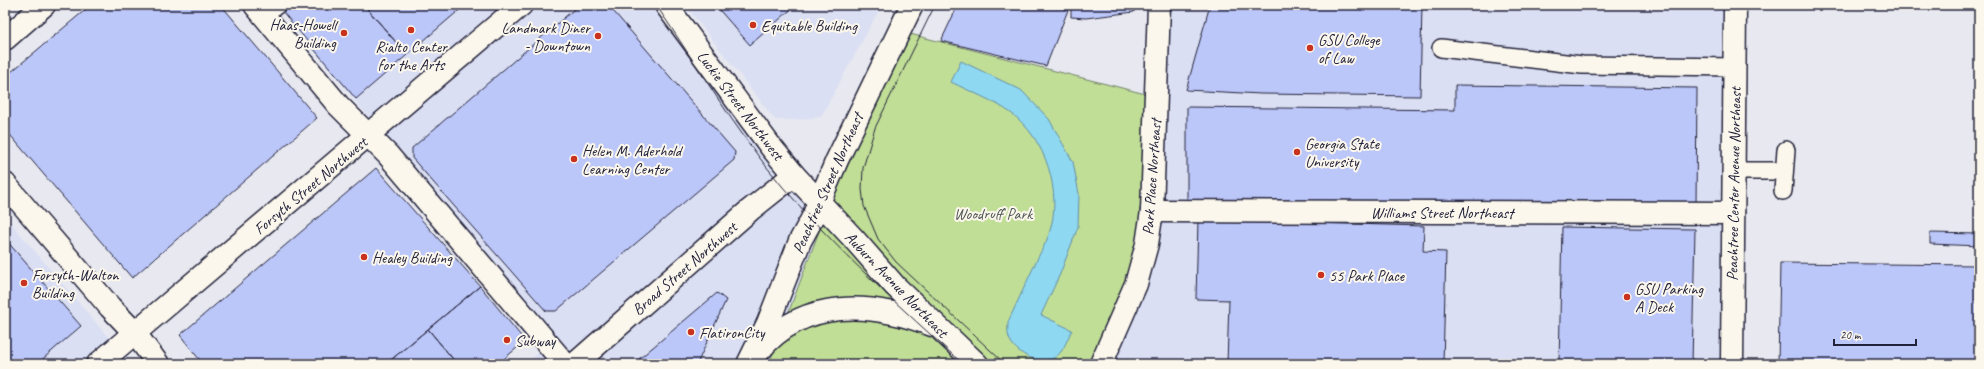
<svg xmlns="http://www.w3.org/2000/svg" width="1984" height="369" viewBox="0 0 1984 369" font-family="Caveat,sans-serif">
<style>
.built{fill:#dbdff3}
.green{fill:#c0de96;stroke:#718068}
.water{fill:#8fd8f1;stroke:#638fa8}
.building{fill:#bcc7f9;stroke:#22223b}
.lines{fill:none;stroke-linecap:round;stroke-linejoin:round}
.lane-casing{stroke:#22223b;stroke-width:20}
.street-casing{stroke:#22223b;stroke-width:25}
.secondary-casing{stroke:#22223b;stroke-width:25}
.lane{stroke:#fbf7ec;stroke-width:17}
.street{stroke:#fbf7ec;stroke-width:22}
.secondary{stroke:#fbf7ec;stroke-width:22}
.tram{stroke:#22223b;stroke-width:1}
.poi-dot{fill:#c8321e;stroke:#fbf7ec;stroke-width:1.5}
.labels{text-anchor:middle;stroke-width:4;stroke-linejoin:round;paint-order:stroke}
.poi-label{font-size:16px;fill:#22223b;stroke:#fbf7ec;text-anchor:start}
.street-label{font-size:16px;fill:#22223b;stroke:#fbf7ec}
.park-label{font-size:16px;fill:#515a56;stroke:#fbf7ec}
</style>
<rect width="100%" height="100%" fill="#e8e9f0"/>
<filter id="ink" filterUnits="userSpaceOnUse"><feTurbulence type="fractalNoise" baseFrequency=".025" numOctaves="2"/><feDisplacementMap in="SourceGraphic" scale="8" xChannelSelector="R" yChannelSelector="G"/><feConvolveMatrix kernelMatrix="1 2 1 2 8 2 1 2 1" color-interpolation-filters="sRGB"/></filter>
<g filter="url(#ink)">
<path class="built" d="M276,5H657L829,204L910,34L1164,99L1166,5H1743L1734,364H526L553,340Z
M685,5H882L821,117L794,120H775Z
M5,216L131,364H5Z"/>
<path class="green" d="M910,34L1165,99L1139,259L1090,364H769L829,205Z"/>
<path class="water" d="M961,61L1021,90L1049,119L1073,162L1079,194L1078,227L1060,274L1041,315L1072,330C1068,337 1064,350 1058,355C1043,369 1015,354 1009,338C1007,333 1008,327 1008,322C1017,303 1026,283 1035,264C1039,254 1046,244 1049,234C1063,192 1046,139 1011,113C993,100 971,92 951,82Z"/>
<path class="building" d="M5,5H14L5,12Z
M91,5H221L317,118L132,278L5,129V77Z
M288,5H364L407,55L356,99L282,11Z
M364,5H465L407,55Z
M579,5H608L735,152L734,160L556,311H546L412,158V148Z
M715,5H796L750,45Z
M958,5H1052L1068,10L1046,66L941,41Z
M1071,5H1135L1134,12L1086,18L1071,17Z
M1210,5H1422L1420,96L1261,94L1186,90Z
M1455,85L1697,88L1696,207L1187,201V107L1455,110Z
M376,168L480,286L386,364H203L180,335Z
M1198,220L1424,226L1423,251L1446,252L1443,364H1227L1229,300L1196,299Z
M1562,227L1695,229L1692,364H1559Z
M1930,233L1979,234V246L1930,244Z
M5,239L81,326L37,364H5Z
M1780,263L1979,265V364H1778Z
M480,286L525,341L498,364H457L428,329Z
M717,293L726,300L697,364H633Z
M428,329L457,364H386Z"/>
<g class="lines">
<defs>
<path id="lane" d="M274,7L277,5
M1441,48L1582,65L1735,67
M1733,171H1784
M1783,191L1786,150"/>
<path id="street" d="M255,5L338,105L388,155L565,364
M5,39L44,5
M5,184L110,307L134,332L158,364
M1152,211L1733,213
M575,364L750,210L794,175"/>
<path id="secondary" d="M666,5L771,147L794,175L853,238L895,286L977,364
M759,351C804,297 872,302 932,325
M98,364L521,5
M748,364L768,323L800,241L812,219L837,160L912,5
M1101,364L1136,284L1147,244L1152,211L1159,5
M1732,364L1735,5"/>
</defs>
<use href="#lane" class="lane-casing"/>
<use href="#street" class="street-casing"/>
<use href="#secondary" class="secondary-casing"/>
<use href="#lane" class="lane"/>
<use href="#street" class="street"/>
<use href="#secondary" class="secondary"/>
<path class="tram" d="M656,5C697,65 735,130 782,186C837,250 901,308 963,364
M935,5L875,128L863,168L862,189L864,206L878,239L896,262L1005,364"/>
</g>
</g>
<g class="poi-dot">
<circle cx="753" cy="25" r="4"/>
<circle cx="411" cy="30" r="4"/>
<circle cx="344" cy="33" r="4"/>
<circle cx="598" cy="36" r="4"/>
<circle cx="1310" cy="48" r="4"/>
<circle cx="1297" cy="152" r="4"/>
<circle cx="574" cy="159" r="4"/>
<circle cx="364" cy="257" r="4"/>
<circle cx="1321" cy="275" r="4"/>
<circle cx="24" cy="283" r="4"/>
<circle cx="1627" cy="297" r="4"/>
<circle cx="691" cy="332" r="4"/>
<circle cx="507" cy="340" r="4"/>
</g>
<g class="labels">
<g class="poi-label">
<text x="336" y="30" text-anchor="end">Haas-Howell<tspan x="336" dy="18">Building</tspan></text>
<text x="761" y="31">Equitable Building</text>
<text x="590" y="33" text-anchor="end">Landmark Diner<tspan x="590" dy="18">- Downtown</tspan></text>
<text x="1318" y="45">GSU College<tspan x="1318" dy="18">of Law</tspan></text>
<text x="411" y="52" text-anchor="middle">Rialto Center<tspan x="411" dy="18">for the Arts</tspan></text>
<text x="1305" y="149">Georgia State<tspan x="1305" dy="18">University</tspan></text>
<text x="582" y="156">Helen M. Aderhold<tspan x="582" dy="18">Learning Center</tspan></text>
<text x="372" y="263">Healey Building</text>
<text x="32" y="280">Forsyth-Walton<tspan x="32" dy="18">Building</tspan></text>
<text x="1329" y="281">55 Park Place</text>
<text x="1635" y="294">GSU Parking<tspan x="1635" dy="18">A Deck</tspan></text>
<text x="699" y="338">FlatironCity</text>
<text x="515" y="346">Subway</text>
</g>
<g class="street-label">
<text transform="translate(741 105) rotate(53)" y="6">Luckie Street Northwest</text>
<text transform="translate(1151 177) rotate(-86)" y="6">Park Place Northeast</text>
<text transform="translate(827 183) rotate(-66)" y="6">Peachtree Street Northeast</text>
<text transform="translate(1733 184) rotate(-89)" y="6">Peachtree Center Avenue Northeast</text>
<text transform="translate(310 185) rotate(-40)" y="6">Forsyth Street Northwest</text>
<text x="1442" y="218">Williams Street Northeast</text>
<text transform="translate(684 268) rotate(-41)" y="6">Broad Street Northwest</text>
<text transform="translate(897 284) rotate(46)" y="6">Auburn Avenue Northeast</text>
</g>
<g class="park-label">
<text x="993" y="219">Woodruff Park</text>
</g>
</g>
<rect width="1984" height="369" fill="none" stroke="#fbf7ec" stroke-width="20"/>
<rect x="10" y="10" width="1964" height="349" fill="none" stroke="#22223b" stroke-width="1.5" filter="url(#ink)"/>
<path d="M1834 339v6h82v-6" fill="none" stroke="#22223b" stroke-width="2"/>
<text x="1840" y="339" font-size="12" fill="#22223b" stroke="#fbf7ec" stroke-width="3" paint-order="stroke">20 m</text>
</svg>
